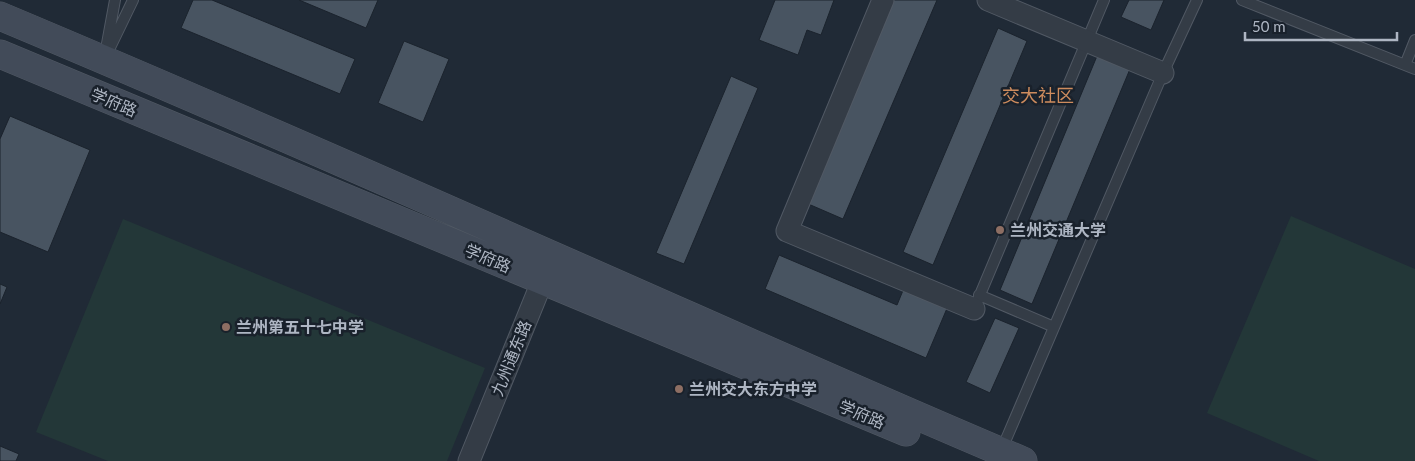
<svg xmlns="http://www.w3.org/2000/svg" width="1415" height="461" viewBox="0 0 1415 461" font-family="Lato,'Noto Sans SC',sans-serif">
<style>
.green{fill:#233738}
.building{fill:#485461;stroke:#1b232d}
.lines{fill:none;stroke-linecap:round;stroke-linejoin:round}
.lane-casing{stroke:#515964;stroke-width:12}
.street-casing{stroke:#515964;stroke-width:23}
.secondary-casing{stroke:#515964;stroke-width:29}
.lane{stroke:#343c46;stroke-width:10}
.street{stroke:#343c46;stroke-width:21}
.secondary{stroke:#424b59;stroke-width:28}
.education-dot{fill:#8d6e63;stroke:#19212b;stroke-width:2}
.labels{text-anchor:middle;stroke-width:5;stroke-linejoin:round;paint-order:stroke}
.street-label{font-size:16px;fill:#aeb6c3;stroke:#19212b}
.poi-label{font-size:16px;font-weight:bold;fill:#aeb6c3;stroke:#19212b;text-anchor:start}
.neighbourhood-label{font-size:18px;fill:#ce8c5e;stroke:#19212b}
</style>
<rect width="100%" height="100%" fill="#202a36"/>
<path class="green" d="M1291,216L1415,269V461H1319L1207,413Z
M123,219L485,368L447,461H108L36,432Z"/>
<path class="building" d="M193,0H212L355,59L340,94L181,28Z
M299,0H378L366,28Z
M775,0H834L821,35L807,30L798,55L759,40Z
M892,0H937L843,219L806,203Z
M1129,0H1164L1151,30L1121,17Z
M998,28L1027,41L933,265L903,252Z
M404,41L449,59L423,122L378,103Z
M1097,56L1130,69L1032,304L1000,290Z
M731,76L758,88L684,264L656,253Z
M10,116L90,150L48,252L0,232V139Z
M779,255L897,305L904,288L948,306L926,358L765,289Z
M0,284L7,287L0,304Z
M995,318L1019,328L990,393L966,382Z
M0,446L19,454L16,461H0Z"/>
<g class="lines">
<defs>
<path id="lane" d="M115,0L104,60L133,0
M1242,0L1415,69
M1405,65L1415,40
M979,295L1054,327
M974,309L1104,0
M1001,451L1163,73L1197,0"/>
<path id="street" d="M883,0L787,231L974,309
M988,0L1163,73
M469,461L548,267"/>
<path id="secondary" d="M0,16C186,94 371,175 556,257C711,325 866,395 1023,461
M0,54L906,432"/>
</defs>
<use href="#lane" class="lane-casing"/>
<use href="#street" class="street-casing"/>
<use href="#secondary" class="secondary-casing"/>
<use href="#lane" class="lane"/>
<use href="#street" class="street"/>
<use href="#secondary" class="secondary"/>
</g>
<g class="education-dot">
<circle cx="1000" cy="230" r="5"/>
<circle cx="226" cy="327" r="5"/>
<circle cx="679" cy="389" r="5"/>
</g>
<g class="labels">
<g class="street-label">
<text transform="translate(114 102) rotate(23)" y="6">学府路</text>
<text transform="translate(488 258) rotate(23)" y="6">学府路</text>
<text transform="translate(511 358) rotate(-68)" y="6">九州通东路</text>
<text transform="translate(862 414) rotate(23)" y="6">学府路</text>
</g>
<g class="poi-label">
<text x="1010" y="236">兰州交通大学</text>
<text x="236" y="333">兰州第五十七中学</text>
<text x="689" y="395">兰州交大东方中学</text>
</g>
<g class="neighbourhood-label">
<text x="1038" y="102">交大社区</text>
</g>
</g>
<path d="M1245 32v8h152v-8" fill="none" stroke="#aeb6c3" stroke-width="2.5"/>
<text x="1252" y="32" font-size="15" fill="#aeb6c3" stroke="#19212b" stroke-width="4" paint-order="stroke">50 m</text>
</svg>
